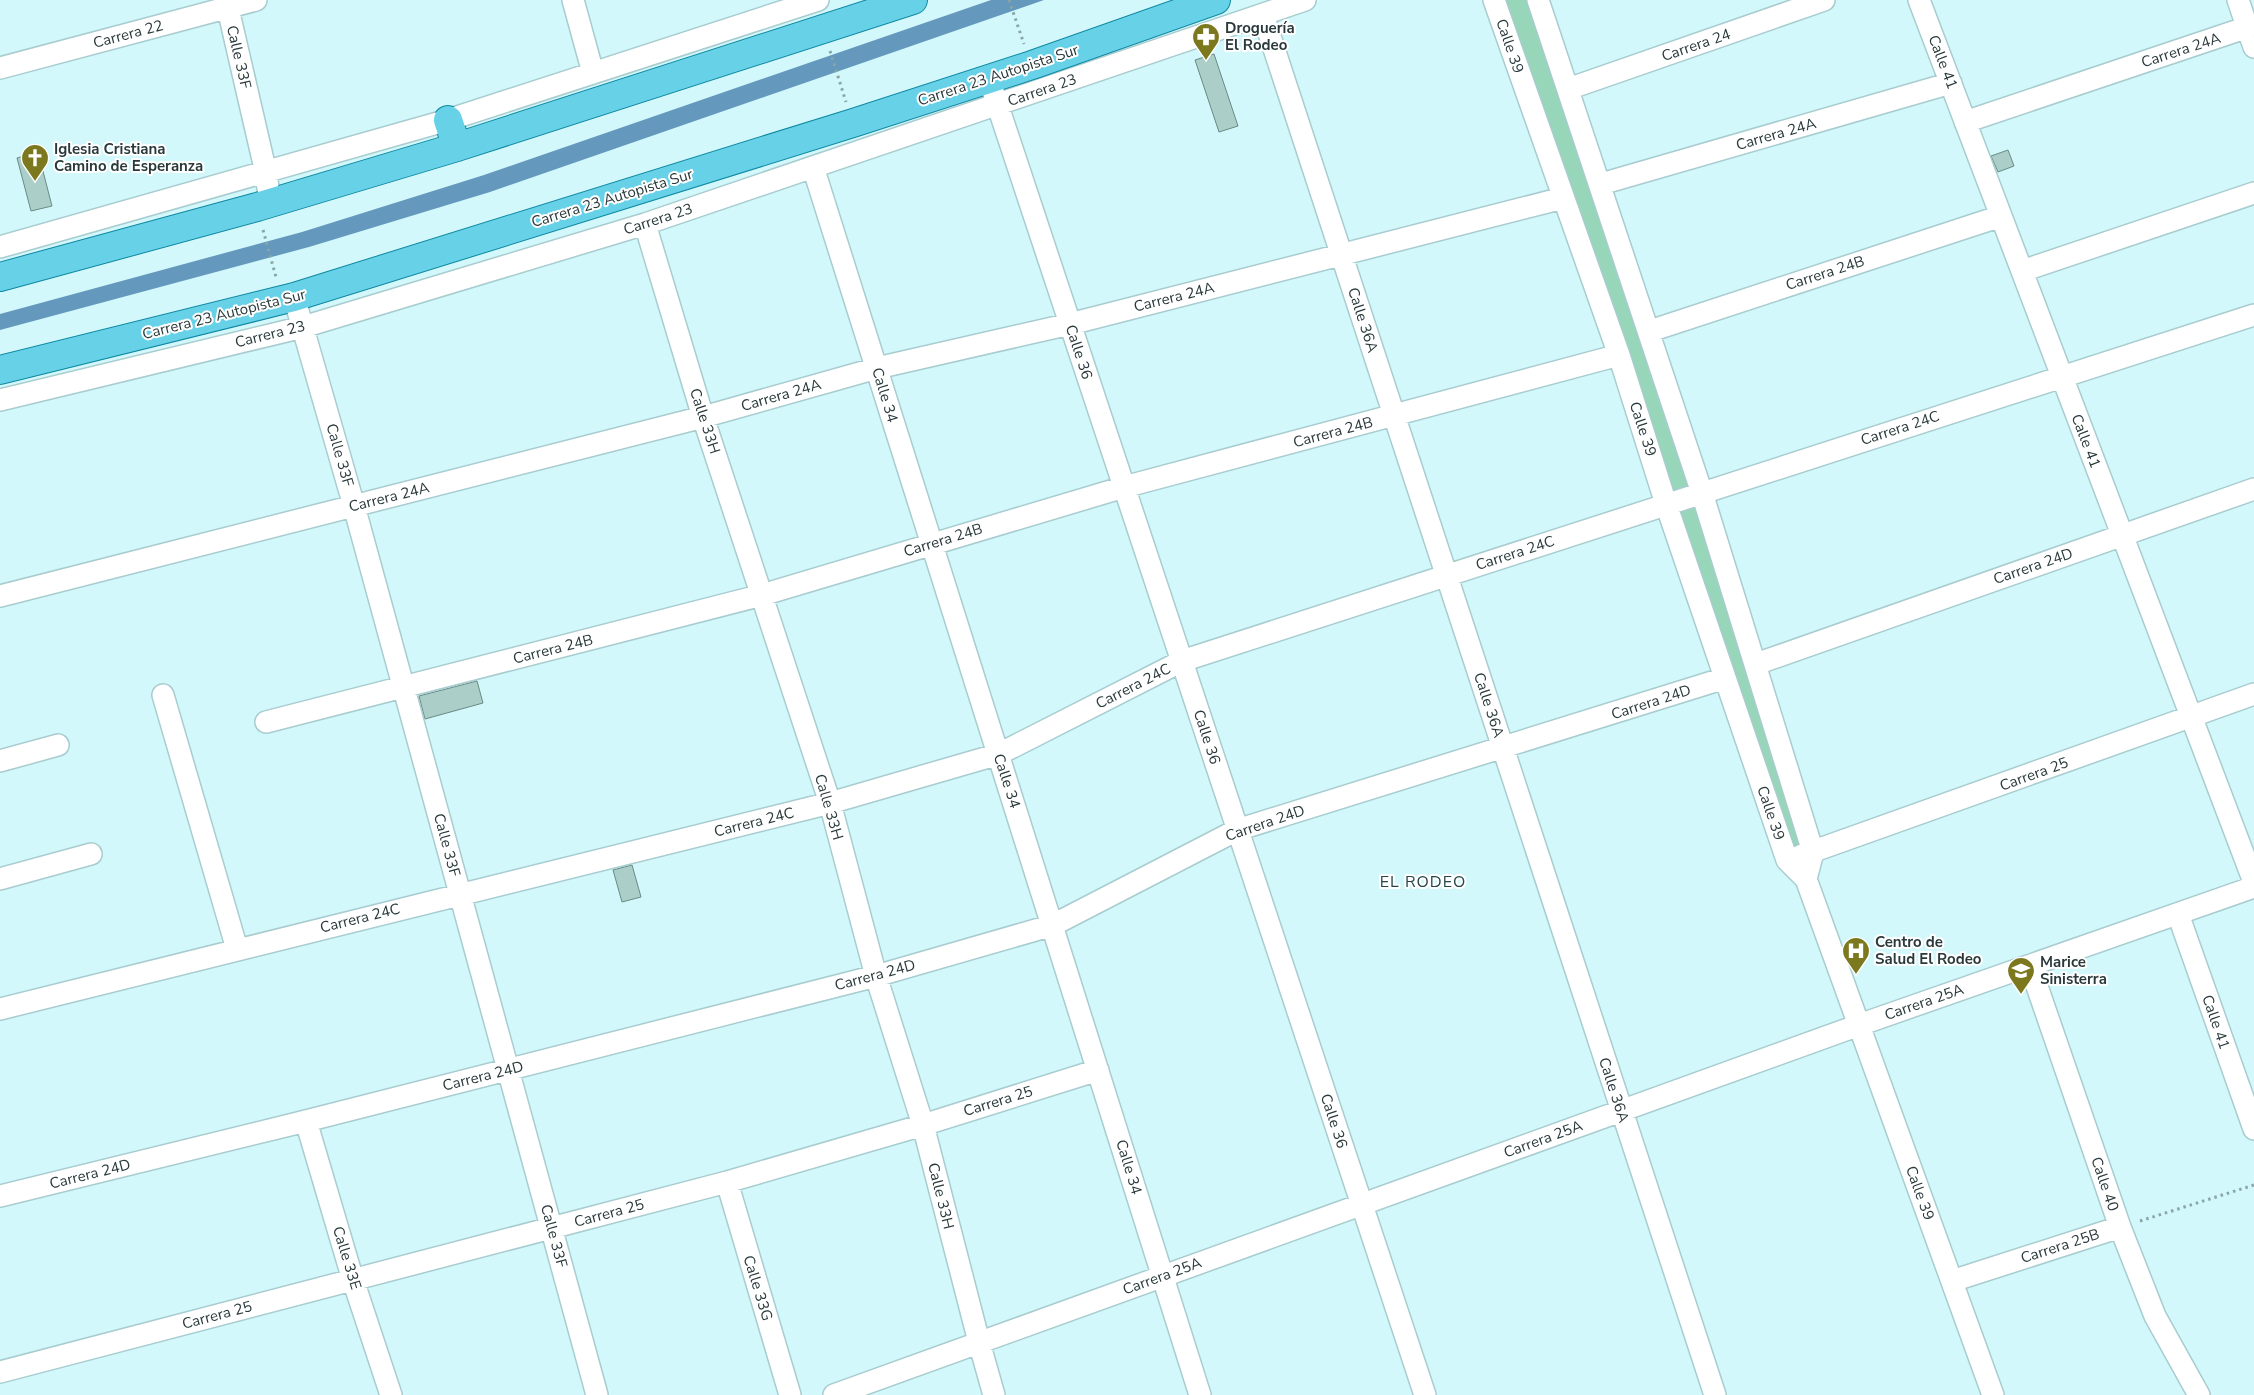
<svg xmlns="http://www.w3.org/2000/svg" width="2254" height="1395" viewBox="0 0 2254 1395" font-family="'Nunito Sans',sans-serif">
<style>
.green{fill:#97d6b9}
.water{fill:#6498bd}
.building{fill:#abcec8;stroke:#698b85}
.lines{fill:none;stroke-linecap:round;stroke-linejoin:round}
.minor-casing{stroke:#a8cccf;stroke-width:24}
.major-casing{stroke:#0f88a1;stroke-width:30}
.path{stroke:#89a5a7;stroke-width:3;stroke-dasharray:2.5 4;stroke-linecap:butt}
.minor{stroke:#fff;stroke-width:21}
.major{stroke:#67d1e8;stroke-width:28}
.labels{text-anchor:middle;stroke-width:4;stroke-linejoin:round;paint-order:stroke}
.poi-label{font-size:15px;font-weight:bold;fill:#2a393a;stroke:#fff;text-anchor:start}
.street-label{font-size:15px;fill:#2a393a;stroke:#fff}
.neighbourhood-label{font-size:16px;letter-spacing:1px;fill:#254649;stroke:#fff}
</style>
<rect width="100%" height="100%" fill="#d2f8fb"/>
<path class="green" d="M1494,0H1538L1813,852L1787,860Z"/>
<path class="water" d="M991,0H1044L490,192L309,247L0,330V314L302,232L484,175Z"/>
<path class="building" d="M1214,54L1238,126L1219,132L1195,60Z
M2008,150L2014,166L1998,172L1991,156Z
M38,152L52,206L31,211L17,158Z
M477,681L483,703L425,719L419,696Z
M632,865L641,897L622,902L613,870Z"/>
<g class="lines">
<defs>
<path id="minor" d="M226,0L266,173L270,203
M573,0L593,73
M1494,0L1619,355L1666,504L1787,860L1806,879L1993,1395
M1538,0L1702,493L1813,852L1806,879
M1919,0L2254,882
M2238,0L2254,47
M1263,15L1715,1395
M0,68L256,0
M989,79L1425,1395
M1568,89L1824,0
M1965,122L2254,25
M813,167L1200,1395
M1601,184L1951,83
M645,224L703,417L830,803L876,976L923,1125L979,1342L994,1395
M0,247L448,120L818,0
M2022,271L2254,193
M294,297L354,506L597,1395
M1650,331L2001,216
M0,400L303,327L645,224L1305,0
M0,596L703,417L877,368L1070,324L1563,198
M1756,664L2254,489
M163,695L237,949
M266,722L762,595L1124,487L1619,355
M0,761L58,745
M1800,856L2254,694
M0,879L91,854
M2178,914L2254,1129
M2030,966L2120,1227L2155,1316L2199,1395
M0,1009L830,803L999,754L1182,661L2254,315
M306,1121L353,1280L391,1395
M727,1182L790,1395
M0,1196L306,1121L876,976L1053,925L1237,830L1725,678
M1952,1281L2120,1227
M0,1372L727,1182L923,1125L1098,1070
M834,1395L1859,1025L2254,887"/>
<path id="major" d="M448,120L457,147
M0,277L257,207L457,147L913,0
M0,370L294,297L853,123L1032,65L1216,0"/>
</defs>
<use href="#minor" class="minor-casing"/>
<use href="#major" class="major-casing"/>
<path class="path" d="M1009,0L1024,44
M830,51L846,102
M263,230L276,277
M2140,1221L2254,1185"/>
<use href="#minor" class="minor"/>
<use href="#major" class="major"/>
</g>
<defs>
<symbol id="pharmacy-pin" viewBox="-11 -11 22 30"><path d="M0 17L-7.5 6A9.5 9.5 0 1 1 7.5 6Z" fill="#7b781d" stroke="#fff"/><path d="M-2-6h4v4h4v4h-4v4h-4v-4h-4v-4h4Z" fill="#fff"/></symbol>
<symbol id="church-pin" viewBox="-11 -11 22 30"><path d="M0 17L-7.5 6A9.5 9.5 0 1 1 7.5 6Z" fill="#7b781d" stroke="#fff"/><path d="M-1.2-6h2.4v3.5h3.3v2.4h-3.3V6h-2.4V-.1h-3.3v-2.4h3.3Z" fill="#fff"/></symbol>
<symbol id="hospital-pin" viewBox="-11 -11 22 30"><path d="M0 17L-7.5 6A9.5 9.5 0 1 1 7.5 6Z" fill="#7b781d" stroke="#fff"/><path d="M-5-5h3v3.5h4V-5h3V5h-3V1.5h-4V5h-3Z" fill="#fff"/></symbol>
<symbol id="school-pin" viewBox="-11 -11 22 30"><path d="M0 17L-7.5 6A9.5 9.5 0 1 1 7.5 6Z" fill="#7b781d" stroke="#fff"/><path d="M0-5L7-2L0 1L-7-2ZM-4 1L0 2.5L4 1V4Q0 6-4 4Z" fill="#fff"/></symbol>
</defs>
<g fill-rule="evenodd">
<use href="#pharmacy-pin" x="1190" y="21" width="32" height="43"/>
<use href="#church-pin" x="19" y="142" width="32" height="43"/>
<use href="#hospital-pin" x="1840" y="935" width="32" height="43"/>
<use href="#school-pin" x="2005" y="955" width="32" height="43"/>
</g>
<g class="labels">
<g class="poi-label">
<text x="1225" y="33">Droguería<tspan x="1225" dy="17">El Rodeo</tspan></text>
<text x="54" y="154">Iglesia Cristiana<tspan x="54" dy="17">Camino de Esperanza</tspan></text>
<text x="1875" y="947">Centro de<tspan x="1875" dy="17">Salud El Rodeo</tspan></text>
<text x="2040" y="967">Marice<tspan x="2040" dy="17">Sinisterra</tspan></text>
</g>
<g class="street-label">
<text transform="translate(128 34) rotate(-15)" y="5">Carrera 22</text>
<text transform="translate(1696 45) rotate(-19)" y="5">Carrera 24</text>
<text transform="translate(1510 46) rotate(71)" y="5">Calle 39</text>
<text transform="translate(2181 50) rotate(-18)" y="5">Carrera 24A</text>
<text transform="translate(239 57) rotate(77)" y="5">Calle 33F</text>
<text transform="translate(1943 62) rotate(69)" y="5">Calle 41</text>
<text transform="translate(998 75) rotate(-18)" y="5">Carrera 23 Autopista Sur</text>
<text transform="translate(1042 90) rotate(-19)" y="5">Carrera 23</text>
<text transform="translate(1776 134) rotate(-16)" y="5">Carrera 24A</text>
<text transform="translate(612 198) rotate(-17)" y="5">Carrera 23 Autopista Sur</text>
<text transform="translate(658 219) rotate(-18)" y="5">Carrera 23</text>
<text transform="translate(1825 273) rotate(-18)" y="5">Carrera 24B</text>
<text transform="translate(1174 297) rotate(-14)" y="5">Carrera 24A</text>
<text transform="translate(224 314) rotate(-14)" y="5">Carrera 23 Autopista Sur</text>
<text transform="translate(1363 320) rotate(72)" y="5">Calle 36A</text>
<text transform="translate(270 334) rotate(-14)" y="5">Carrera 23</text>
<text transform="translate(1079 352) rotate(72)" y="5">Calle 36</text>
<text transform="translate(781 395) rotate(-16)" y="5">Carrera 24A</text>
<text transform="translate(885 395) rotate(73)" y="5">Calle 34</text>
<text transform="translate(705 421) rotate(72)" y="5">Calle 33H</text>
<text transform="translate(1900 428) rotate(-18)" y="5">Carrera 24C</text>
<text transform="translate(1643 429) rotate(72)" y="5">Calle 39</text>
<text transform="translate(1333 432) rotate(-15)" y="5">Carrera 24B</text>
<text transform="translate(2086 441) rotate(69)" y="5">Calle 41</text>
<text transform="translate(340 455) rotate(74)" y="5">Calle 33F</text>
<text transform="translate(389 497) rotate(-14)" y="5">Carrera 24A</text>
<text transform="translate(943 540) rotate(-17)" y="5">Carrera 24B</text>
<text transform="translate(1515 553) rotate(-18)" y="5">Carrera 24C</text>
<text transform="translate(2033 566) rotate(-19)" y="5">Carrera 24D</text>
<text transform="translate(553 649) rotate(-14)" y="5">Carrera 24B</text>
<text transform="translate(1133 686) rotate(-27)" y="5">Carrera 24C</text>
<text transform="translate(1651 702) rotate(-18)" y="5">Carrera 24D</text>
<text transform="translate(1489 705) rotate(72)" y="5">Calle 36A</text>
<text transform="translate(1207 737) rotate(72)" y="5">Calle 36</text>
<text transform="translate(2034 774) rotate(-20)" y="5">Carrera 25</text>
<text transform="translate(1007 781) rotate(72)" y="5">Calle 34</text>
<text transform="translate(829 807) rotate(74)" y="5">Calle 33H</text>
<text transform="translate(1771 813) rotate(71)" y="5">Calle 39</text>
<text transform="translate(754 822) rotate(-14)" y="5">Carrera 24C</text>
<text transform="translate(1265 823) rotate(-19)" y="5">Carrera 24D</text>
<text transform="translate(447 845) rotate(75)" y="5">Calle 33F</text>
<text transform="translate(360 918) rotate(-14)" y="5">Carrera 24C</text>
<text transform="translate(875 975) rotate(-15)" y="5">Carrera 24D</text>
<text transform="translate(1924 1002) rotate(-19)" y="5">Carrera 25A</text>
<text transform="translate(2216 1022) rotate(71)" y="5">Calle 41</text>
<text transform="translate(483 1076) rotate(-14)" y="5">Carrera 24D</text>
<text transform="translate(1614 1090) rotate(72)" y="5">Calle 36A</text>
<text transform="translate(998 1101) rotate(-17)" y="5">Carrera 25</text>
<text transform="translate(1334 1121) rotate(72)" y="5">Calle 36</text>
<text transform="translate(1543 1139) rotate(-20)" y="5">Carrera 25A</text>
<text transform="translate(1129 1167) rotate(73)" y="5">Calle 34</text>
<text transform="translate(90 1174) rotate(-14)" y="5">Carrera 24D</text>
<text transform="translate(2105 1184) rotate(71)" y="5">Calle 40</text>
<text transform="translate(1920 1193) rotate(70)" y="5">Calle 39</text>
<text transform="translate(941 1196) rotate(76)" y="5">Calle 33H</text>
<text transform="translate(609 1213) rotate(-15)" y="5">Carrera 25</text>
<text transform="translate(554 1236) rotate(75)" y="5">Calle 33F</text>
<text transform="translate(2060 1246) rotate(-18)" y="5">Carrera 25B</text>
<text transform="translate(347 1258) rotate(73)" y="5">Calle 33E</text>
<text transform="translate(1162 1276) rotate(-20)" y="5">Carrera 25A</text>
<text transform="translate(758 1288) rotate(73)" y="5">Calle 33G</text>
<text transform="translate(217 1315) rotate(-15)" y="5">Carrera 25</text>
</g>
<g class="neighbourhood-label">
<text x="1423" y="887">EL RODEO</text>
</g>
</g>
</svg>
